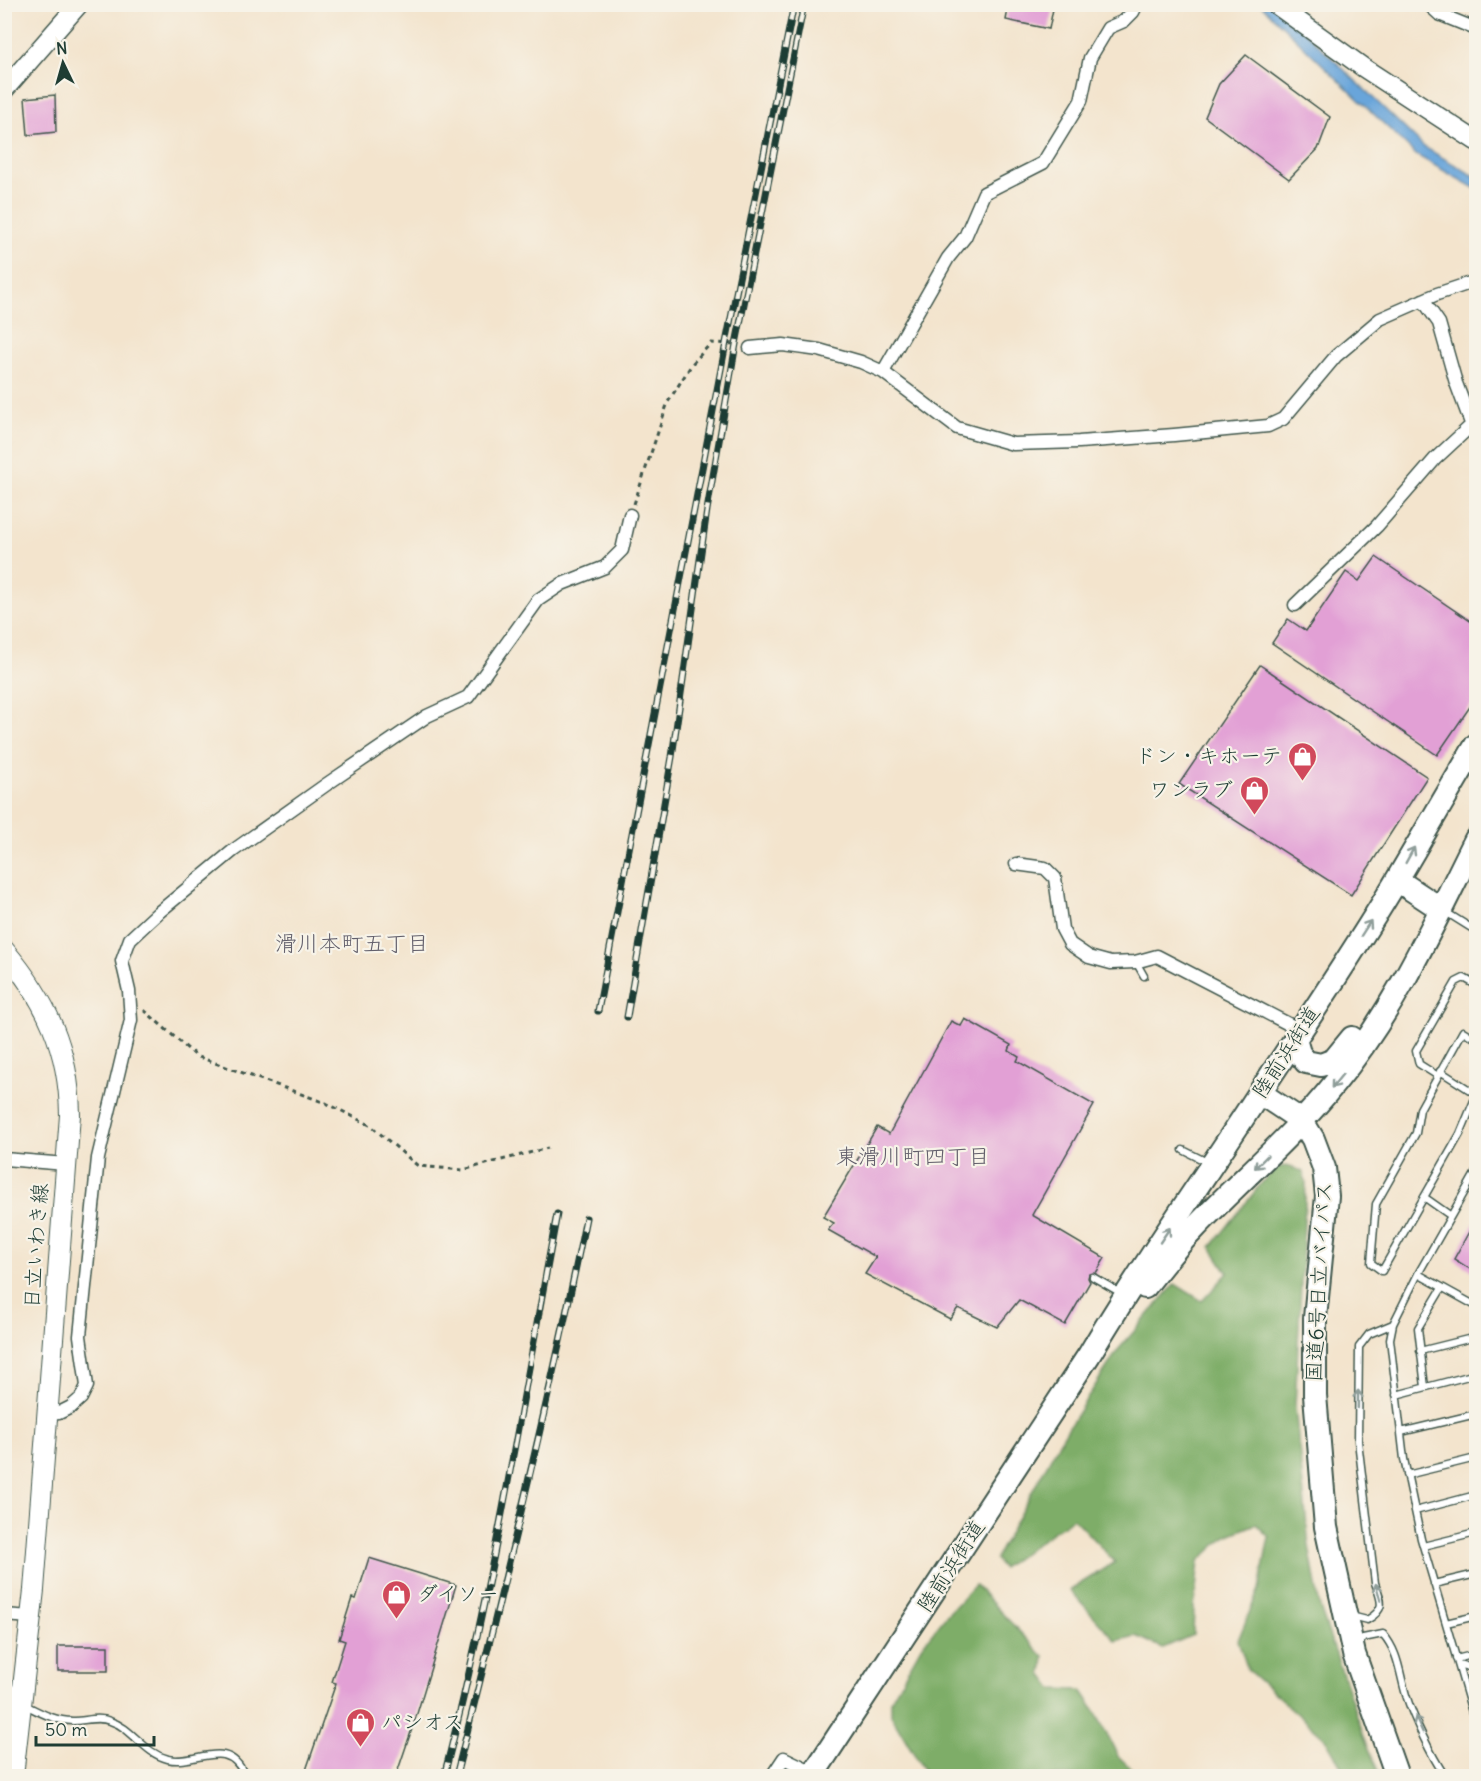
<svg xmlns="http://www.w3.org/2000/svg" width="1481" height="1781" viewBox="0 0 1481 1781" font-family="Delius,'Klee One',sans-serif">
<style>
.forest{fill:#7ead67;stroke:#4e754e;stroke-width:1.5}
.water{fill:#69a5da;stroke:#447187;stroke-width:1.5}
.building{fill:#e2a0d5}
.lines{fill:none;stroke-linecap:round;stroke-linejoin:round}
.lane-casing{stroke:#3f564b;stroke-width:9}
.street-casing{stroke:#3f564b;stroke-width:15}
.secondary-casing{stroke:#3f564b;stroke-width:21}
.primary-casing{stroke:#3f564b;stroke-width:22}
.highway-casing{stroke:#3f564b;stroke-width:26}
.path{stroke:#3f564b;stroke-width:3;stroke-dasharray:4.5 4.5;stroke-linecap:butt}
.lane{stroke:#fff;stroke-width:6}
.street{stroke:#fff;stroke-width:12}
.secondary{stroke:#fff;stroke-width:18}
.primary{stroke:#fff;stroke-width:20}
.highway{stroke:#fff;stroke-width:22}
.rail-casing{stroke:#1f3d34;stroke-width:7}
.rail{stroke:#f7f3e8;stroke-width:4.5;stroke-dasharray:14;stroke-linecap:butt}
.oneway{stroke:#8f9e9a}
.labels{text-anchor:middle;stroke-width:4.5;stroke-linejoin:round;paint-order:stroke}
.poi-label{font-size:21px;fill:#1f3d34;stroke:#f7f3e8;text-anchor:end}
.street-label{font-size:21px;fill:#1f3d34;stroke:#f7f3e8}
.neighbourhood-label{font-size:22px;fill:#63606c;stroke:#f7f3e8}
</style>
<rect width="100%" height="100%" fill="#f7f3e8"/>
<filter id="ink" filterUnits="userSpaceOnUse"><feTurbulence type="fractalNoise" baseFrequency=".0167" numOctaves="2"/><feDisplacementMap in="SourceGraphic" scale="12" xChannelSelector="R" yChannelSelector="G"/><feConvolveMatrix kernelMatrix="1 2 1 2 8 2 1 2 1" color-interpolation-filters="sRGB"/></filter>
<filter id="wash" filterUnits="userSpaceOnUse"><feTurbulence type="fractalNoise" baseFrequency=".008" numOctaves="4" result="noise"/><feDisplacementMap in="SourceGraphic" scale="24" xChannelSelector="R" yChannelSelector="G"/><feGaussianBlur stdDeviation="1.35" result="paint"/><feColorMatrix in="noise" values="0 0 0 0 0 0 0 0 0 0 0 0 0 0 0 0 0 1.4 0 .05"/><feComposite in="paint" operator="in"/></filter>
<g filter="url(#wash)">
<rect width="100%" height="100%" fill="#f3e4cd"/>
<path class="forest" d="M1289,1166L1303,1172L1306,1183L1295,1407L1309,1546L1320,1608L1364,1736L1380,1776H1347L1325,1738L1248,1670L1238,1640L1259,1589L1269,1537L1256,1524L1226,1536L1199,1561L1194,1607L1193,1635L1163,1648L1136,1636L1116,1641L1070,1590L1115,1562L1073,1518L1002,1568L995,1559L1060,1441L1118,1350L1175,1284L1202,1301L1228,1273L1211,1247L1264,1180L1277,1167Z
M975,1585L1044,1657L1042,1674L1053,1689L1081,1690L1095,1711L1118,1756L1139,1776H927L891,1715V1700L921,1647L944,1618Z"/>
<path class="water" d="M1261,5H1277L1424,147L1476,177V189L1416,155Z"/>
<g id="blocks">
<path class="building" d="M1009,4H1054L1049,29L1006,20Z
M1246,55L1330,117L1318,149L1289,179L1205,117L1219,84Z
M55,95L56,132L28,135L25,98Z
M1376,557L1476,625V698L1437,755L1272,643L1288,619L1306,631L1346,572L1359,581Z
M1260,665L1427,777L1351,895L1179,784Z
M965,1019L1011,1045L1009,1051L1019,1057L1017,1061L1094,1105L1032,1215L1105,1258L1096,1273L1089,1274L1088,1278L1090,1282L1065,1325L1019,1300L997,1327L958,1308L950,1319L865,1274L876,1257L828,1230L834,1223L823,1217L877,1127L889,1134L951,1021L961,1026Z
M1476,1219V1273L1454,1259Z
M369,1558L456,1585L416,1717L396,1776H304L336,1683L332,1682L345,1641L339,1639L352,1598L356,1599Z
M58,1646H108V1671H58Z"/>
</g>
</g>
<g filter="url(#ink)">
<use href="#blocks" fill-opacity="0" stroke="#3f564b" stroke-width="1.5"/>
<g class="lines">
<defs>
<path id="lane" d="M1444,911L1476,931
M1136,962L1144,976
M1476,1039L1463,1031L1420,1109L1416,1133L1376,1204L1371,1263L1382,1271L1460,1134L1476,1096
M1440,1071L1476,1094
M1438,1076L1419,1064L1416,1051L1456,982L1464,978L1476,985
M1183,1150L1209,1163
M1476,1172L1418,1274L1393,1324L1390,1339L1404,1459L1421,1539L1458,1664L1476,1669
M1424,1197L1451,1216
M1418,1274L1476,1306
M1093,1277L1121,1293
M1420,1351L1476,1337
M1425,1387L1418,1328L1442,1288
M1396,1395L1476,1374
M1401,1432L1476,1414
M1407,1475L1476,1458
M1415,1511L1476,1495
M1423,1546L1476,1533
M1434,1584L1476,1574
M1353,1613L1355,1617L1367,1620C1386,1609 1382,1602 1375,1583L1358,1441L1359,1347L1369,1334L1393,1324
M1446,1623L1476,1616
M1359,1645L1363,1638L1383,1634C1399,1653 1399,1672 1406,1695C1414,1720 1431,1755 1445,1776
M1456,1659L1476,1654
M1458,1664L1476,1726
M25,1705C41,1713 55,1721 73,1721C86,1721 98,1716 110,1721C133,1728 143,1753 168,1759C195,1766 228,1735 245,1776"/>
<path id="street" d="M1428,4L1439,14L1476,29
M1423,300L1439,323L1456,383L1472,426
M750,348L783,345L819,350L861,362L883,372L957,428L1013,444L1079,442L1174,435L1268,426L1283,419L1336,356L1380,319L1437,294L1476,281
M883,372L948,258L965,237L984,193L1043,163L1081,101L1090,58L1108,28L1124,21L1133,12L1137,4
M1295,605L1377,526L1435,459L1476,421
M1016,864L1045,868L1055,878L1062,929L1070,944L1089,957L1111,963L1135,962L1157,956L1300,1030
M4,1159L66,1164
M48,1414L59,1413L71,1407L81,1398L87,1386L80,1336L98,1158L131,1020L129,991L122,961L130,939L159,912L234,850L327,784L427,716L468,697L538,600L562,584L605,567L622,550L630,515
M4,1615L31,1617
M4,1696L13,1695L23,1697
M772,1776L784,1758L815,1773V1775"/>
<path id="secondary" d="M1275,4L1364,68L1476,141
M4,90L79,4"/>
<path id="primary" d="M4,950C47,1001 69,1049 70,1115L34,1590L13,1776"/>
<path id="highway" d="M1397,880L1441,909
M1295,1039L1299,1053L1306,1062L1321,1065L1334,1060L1352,1038
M1260,1093L1302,1121L1313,1139L1324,1168L1327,1196L1315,1318V1395L1326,1527L1354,1654L1397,1776
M1145,1287C1160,1268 1175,1248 1192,1231C1239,1181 1292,1137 1335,1083C1395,1010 1434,923 1476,839
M812,1776L1089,1355C1142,1265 1203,1180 1260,1092C1306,1022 1355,951 1398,878C1424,834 1450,789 1476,745"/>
</defs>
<use href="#lane" class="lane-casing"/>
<use href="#street" class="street-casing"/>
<use href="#secondary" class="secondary-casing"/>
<use href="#primary" class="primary-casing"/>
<use href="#highway" class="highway-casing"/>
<path class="path" d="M634,504L668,402L692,364L711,343L737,344
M144,1010L196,1056L326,1103L370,1125L418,1166L463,1170L548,1148"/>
<use href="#lane" class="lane"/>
<use href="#street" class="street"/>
<use href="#secondary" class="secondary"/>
<use href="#primary" class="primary"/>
<use href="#highway" class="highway"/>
<defs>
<path id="rail" d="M598,1011L726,343L794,4
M627,1017L672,757L707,510L736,344L804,4
M444,1776C492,1591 522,1402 557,1214
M456,1776C503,1591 548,1406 586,1218"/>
</defs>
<use href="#rail" class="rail-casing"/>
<use href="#rail" class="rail"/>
</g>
<defs><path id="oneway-shaft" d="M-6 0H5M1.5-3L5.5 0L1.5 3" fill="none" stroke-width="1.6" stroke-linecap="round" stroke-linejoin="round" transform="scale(1.5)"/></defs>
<g class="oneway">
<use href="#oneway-shaft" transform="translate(1410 855) rotate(-61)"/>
<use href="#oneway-shaft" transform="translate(1366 928) rotate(-57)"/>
<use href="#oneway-shaft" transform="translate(1337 1081) rotate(129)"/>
<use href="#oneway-shaft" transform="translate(1261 1162) rotate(135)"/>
<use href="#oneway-shaft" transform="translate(1165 1235) rotate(-56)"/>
<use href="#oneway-shaft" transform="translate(1358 1399) rotate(-89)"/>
<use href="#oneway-shaft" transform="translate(1378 1592) rotate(-106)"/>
<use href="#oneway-shaft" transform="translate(1419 1724) rotate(-114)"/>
</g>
</g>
<defs>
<symbol id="shop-pin" viewBox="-11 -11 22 30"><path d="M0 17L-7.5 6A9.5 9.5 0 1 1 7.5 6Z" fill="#d1495b" stroke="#f7f3e8"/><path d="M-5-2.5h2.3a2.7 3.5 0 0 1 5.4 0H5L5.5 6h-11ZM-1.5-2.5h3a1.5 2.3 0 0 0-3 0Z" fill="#fff"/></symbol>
</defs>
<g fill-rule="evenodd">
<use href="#shop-pin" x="1286" y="740" width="33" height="45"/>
<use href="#shop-pin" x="1238" y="774" width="33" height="45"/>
<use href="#shop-pin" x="380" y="1578" width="33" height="45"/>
<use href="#shop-pin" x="344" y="1706" width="33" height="45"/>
</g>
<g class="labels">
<g class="poi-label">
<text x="1282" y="763">ドン・キホーテ</text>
<text x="1233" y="797">ワンラブ</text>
<text x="417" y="1601" text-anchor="start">ダイソー</text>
<text x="381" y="1729" text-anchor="start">パシオス</text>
</g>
<g class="street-label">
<text transform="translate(1286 1052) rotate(-57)" y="7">陸前浜街道</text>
<text transform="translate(36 1246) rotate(-86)" y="7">日立いわき線</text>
<text transform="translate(1319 1282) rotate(-87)" y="7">国道6号日立バイパス</text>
<text transform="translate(951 1566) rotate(-57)" y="7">陸前浜街道</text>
</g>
<g class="neighbourhood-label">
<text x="352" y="951">滑川本町五丁目</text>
<text x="913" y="1164">東滑川町四丁目</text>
</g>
</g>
<rect width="1481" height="1781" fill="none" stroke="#f7f3e8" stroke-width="24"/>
<g transform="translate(63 63) rotate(355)" stroke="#f7f3e8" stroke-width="4.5" paint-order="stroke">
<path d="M0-4.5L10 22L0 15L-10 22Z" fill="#1f3d34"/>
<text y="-9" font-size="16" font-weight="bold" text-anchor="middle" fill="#1f3d34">N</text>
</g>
<path d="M36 1736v9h118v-9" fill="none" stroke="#1f3d34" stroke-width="3"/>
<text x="45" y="1736" font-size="18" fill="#1f3d34" stroke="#f7f3e8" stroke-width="4.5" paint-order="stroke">50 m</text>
</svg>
